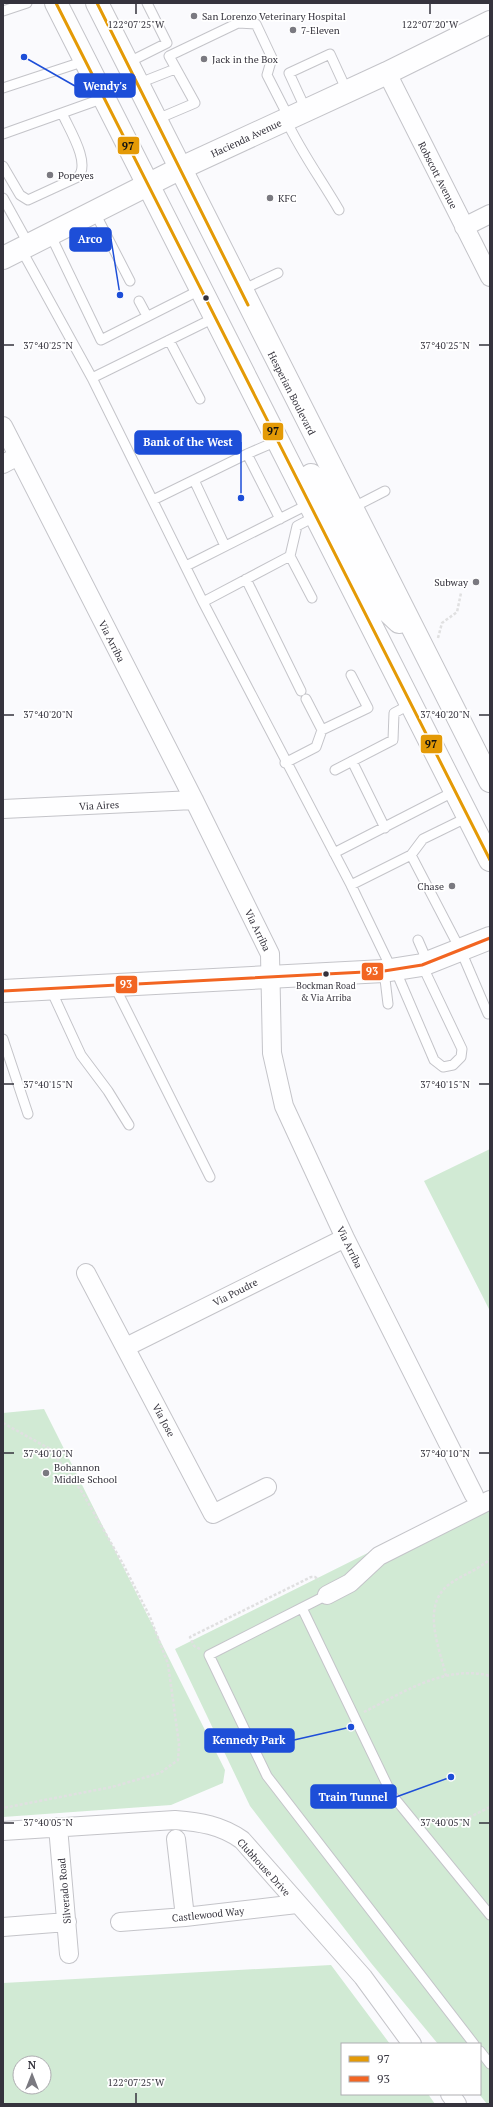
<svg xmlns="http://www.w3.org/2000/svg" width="493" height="2107" viewBox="0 0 493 2107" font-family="'PT Serif',serif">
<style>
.green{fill:#d1ead4;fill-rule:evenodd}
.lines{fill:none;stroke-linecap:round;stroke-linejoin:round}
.service-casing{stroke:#c4c4c9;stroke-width:11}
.minor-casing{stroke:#c4c4c9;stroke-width:20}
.tertiary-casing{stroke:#c4c4c9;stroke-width:24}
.primary-casing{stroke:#c4c4c9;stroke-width:24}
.path{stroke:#e0e0e1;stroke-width:2.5;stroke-dasharray:3 2;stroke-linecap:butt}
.service{stroke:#fefeff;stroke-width:9}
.minor{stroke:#fefeff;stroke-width:18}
.tertiary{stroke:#fefeff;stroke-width:22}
.primary{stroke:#fefeff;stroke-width:22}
.bus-1-casing{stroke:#fff;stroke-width:6}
.bus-2-casing{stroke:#fff;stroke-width:6}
.bus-1{stroke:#e49a06;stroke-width:3}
.bus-2{stroke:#f26522;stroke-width:3}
.ticks{fill:none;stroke:#35333d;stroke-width:1.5}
.poi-dot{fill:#7a7980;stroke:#fff;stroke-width:1.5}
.bus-dot{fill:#35333d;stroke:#fff;stroke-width:1.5}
.labels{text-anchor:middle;stroke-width:3.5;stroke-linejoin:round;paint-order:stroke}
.bus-label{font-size:9px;fill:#35333d;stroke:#fff}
.poi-label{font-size:10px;fill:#35333d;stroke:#fff;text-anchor:start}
.street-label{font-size:10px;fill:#35333d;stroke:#fff}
.ticks-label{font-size:10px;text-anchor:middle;fill:#35333d;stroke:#fff;stroke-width:3.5;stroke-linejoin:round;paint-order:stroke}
.leader{fill:none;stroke:#1d4ed8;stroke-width:1.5}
.callout-dot{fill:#1d4ed8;stroke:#fff;stroke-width:1.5}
.callout{fill:#1d4ed8;stroke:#1d4ed8;stroke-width:1.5}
.callout-label{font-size:11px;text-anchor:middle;font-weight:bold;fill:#fff}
.line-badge{stroke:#fff;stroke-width:1.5}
.badge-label{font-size:11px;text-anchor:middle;font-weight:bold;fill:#fff}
.pale-badge-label{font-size:11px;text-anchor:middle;font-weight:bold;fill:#111}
</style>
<rect width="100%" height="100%" fill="#fafafd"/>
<path class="green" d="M490,1149V1311L424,1181Z
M44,1409L225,1770L223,1783L171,1805L3,1817V1413Z
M490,1492V2104H487L479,2094L480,2044H438L371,1963L250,1806L175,1649Z
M331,1965L390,2044H342V2094H428L435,2104H3V1983ZM20,2063H44V2087H20Z"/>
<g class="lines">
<defs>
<path id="service" d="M3,11L27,3
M127,63L167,43L147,3
M137,84L175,69
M3,88L85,61
M306,110L289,73L330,54L347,91
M155,120L195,103L169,56L238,23L256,24L272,58L267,75L289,118
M286,120C301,152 321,179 339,210
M3,134L104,98
M3,166L20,195L28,200L78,177C91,163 69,129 62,113
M3,198L29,245
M94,211L130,281
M50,234L101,340L200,290
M21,249L92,378L203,602L351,885L392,970
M242,290L278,273
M139,301L147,316
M169,340L200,399
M92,378L214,318
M247,454L277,441
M194,480L225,546
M153,500L247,454L280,519
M352,508L385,491
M290,556L312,598
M186,566L309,504
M246,579L301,691
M203,602L290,556L297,526L316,516
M306,699L322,730L368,708L351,675
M352,761L385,828
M285,763L316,747L322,730
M335,770L393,740L394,713L411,704
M334,853L455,791
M411,855L461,951L488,1014L490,1013
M351,885L411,855L423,839L468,817
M418,940L428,963
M395,969L434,1060L443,1067L453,1065L461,1057L462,1049L422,965
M384,971L388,1004
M114,985L210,1177
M51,990L81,1055L108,1091L129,1125
M3,1039L28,1114
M327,1595L209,1655L267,1776L474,2044
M302,1608L392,1795L490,1915
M480,2051L490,2064"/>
<path id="minor" d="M387,73L490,277
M464,227L490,214
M3,426L194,800L270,954L272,1053L284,1106L345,1238L474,1495
M3,464L18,456
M3,809L194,800
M86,1273L213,1514L267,1487
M126,1347L345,1238
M327,1595L350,1583L379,1556L490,1500
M58,1827L69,1954
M3,1831L175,1820C200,1822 221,1825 242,1840L363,1977L412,2044
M176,1839L185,1917
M120,1922L185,1917L297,1904
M3,1927L67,1922
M450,2094L457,2104"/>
<path id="tertiary" d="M3,258L179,169L387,73L490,22
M3,991L384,971L422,965L490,938"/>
<path id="primary" d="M56,3L490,860
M97,3L490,781
M311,475L324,501L351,509
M316,516L336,519L383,607L399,622"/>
</defs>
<use href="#service" class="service-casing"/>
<use href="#minor" class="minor-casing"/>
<use href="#tertiary" class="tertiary-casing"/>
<use href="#primary" class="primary-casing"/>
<path class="path" d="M438,638L442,623L457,612L461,593
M3,1423L50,1449L82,1492L123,1564L150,1617L168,1664L179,1744L178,1760L160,1773L112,1787L3,1808
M200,1649L194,1646L190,1637L311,1577H315L319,1580
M446,1676C439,1646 420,1604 451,1583C464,1574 478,1570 490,1559
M364,1712C402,1693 446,1664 490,1676
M460,1822L490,1807"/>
<use href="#service" class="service"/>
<use href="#minor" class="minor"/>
<use href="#tertiary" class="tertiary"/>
<use href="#primary" class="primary"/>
<defs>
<path id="bus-1" d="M56,3L490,860
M97,3L248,305"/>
<path id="bus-2" d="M3,991L384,971L422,965L490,938"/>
</defs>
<use href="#bus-1" class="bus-1-casing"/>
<use href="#bus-2" class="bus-2-casing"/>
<use href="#bus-1" class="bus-1"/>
<use href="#bus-2" class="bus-2"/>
</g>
<path class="ticks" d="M136,4V14M430,4V14M4,345H14M479,345H489M4,715H14M479,715H489M4,1084H14M479,1084H489M4,1453H14M479,1453H489M4,1823H14M479,1823H489M136,2093V2103"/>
<g class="poi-dot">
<circle cx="194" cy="16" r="4"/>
<circle cx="293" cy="30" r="4"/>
<circle cx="204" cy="59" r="4"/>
<circle cx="50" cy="175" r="4"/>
<circle cx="270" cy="198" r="4"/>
<circle cx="476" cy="582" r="4"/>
<circle cx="452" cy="886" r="4"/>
<circle cx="46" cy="1473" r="4"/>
</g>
<g class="bus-dot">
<circle cx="206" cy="298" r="3.5"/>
<circle cx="326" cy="974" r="3.5"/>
</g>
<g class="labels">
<g class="bus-label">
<text x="326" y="989">Bockman Road<tspan x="326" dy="12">&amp; Via Arriba</tspan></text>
</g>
<g class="poi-label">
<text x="202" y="20">San Lorenzo Veterinary Hospital</text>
<text x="301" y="34">7-Eleven</text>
<text x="212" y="63">Jack in the Box</text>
<text x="58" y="179">Popeyes</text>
<text x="278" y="202">KFC</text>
<text x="468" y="586" text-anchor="end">Subway</text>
<text x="444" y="890" text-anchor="end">Chase</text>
<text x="54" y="1471">Bohannon<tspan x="54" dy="12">Middle School</tspan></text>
</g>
<g class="street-label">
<text transform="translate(246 138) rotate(-25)" y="4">Hacienda Avenue</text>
<text transform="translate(438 175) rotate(63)" y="4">Robscott Avenue</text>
<text transform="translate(292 393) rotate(63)" y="4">Hesperian Boulevard</text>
<text transform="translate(112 641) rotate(63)" y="4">Via Arriba</text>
<text transform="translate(99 805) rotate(-3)" y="4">Via Aires</text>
<text transform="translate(258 930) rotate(64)" y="4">Via Arriba</text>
<text transform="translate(350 1247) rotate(64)" y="4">Via Arriba</text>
<text transform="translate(235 1292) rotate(-27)" y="4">Via Poudre</text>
<text transform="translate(164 1420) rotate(62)" y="4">Via Jose</text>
<text transform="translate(264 1867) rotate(48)" y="4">Clubhouse Drive</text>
<text transform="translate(64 1891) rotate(-95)" y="4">Silverado Road</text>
<text transform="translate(208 1914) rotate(-6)" y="4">Castlewood Way</text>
</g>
</g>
<g class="ticks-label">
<text x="136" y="28">122°07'25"W</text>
<text x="430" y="28">122°07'20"W</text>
<text x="48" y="349">37°40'25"N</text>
<text x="445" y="349">37°40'25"N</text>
<text x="48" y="718">37°40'20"N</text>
<text x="445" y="718">37°40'20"N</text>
<text x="48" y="1088">37°40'15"N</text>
<text x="445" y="1088">37°40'15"N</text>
<text x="48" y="1457">37°40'10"N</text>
<text x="445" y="1457">37°40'10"N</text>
<text x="48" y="1826">37°40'05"N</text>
<text x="445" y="1826">37°40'05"N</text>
<text x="136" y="2086">122°07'25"W</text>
</g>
<path class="leader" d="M24 57L75 86M120 295L111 239M241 498L241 442M351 1727L294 1740M451 1777L396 1797"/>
<g class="callout-dot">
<circle cx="24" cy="57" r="4"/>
<circle cx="120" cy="295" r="4"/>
<circle cx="241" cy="498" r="4"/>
<circle cx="351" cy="1727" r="4"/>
<circle cx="451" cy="1777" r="4"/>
</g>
<g class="callout">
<rect x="75" y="74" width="60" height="23" rx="4"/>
<rect x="70" y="228" width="41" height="23" rx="4"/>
<rect x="135" y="431" width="106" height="23" rx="4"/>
<rect x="205" y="1729" width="89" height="23" rx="4"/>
<rect x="311" y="1785" width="85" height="23" rx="4"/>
</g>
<g class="callout-label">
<text x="105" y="90">Wendy's</text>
<text x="90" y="243">Arco</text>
<text x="188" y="446">Bank of the West</text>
<text x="249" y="1744">Kennedy Park</text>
<text x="353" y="1801">Train Tunnel</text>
</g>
<g class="line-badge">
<rect x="117" y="136" width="23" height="19" rx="4" fill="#e49a06"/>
<rect x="262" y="422" width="22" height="19" rx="4" fill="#e49a06"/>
<rect x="420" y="734" width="23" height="20" rx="4" fill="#e49a06"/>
<rect x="361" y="962" width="23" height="19" rx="4" fill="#f26522"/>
<rect x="115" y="975" width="23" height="19" rx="4" fill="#f26522"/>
</g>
<g class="badge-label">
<text x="372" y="975">93</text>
<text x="126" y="988">93</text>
</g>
<g class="pale-badge-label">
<text x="128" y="150">97</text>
<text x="273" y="435">97</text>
<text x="431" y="748">97</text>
</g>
<rect width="493" height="2107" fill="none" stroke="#35333d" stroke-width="8"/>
<rect x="341" y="2043" width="140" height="52" fill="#ffffff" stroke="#aeadb1"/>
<rect x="349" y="2056" width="20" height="6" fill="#e49a06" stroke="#aeadb1"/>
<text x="377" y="2063" font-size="12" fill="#35333d">97</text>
<rect x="349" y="2076" width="20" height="6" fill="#f26522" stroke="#aeadb1"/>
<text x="377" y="2083" font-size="12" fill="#35333d">93</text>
<g transform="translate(32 2075)"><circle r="19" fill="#ffffff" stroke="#aeadb1"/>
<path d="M0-3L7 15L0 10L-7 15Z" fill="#7a7980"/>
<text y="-6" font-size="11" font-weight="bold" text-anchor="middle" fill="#35333d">N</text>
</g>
</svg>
